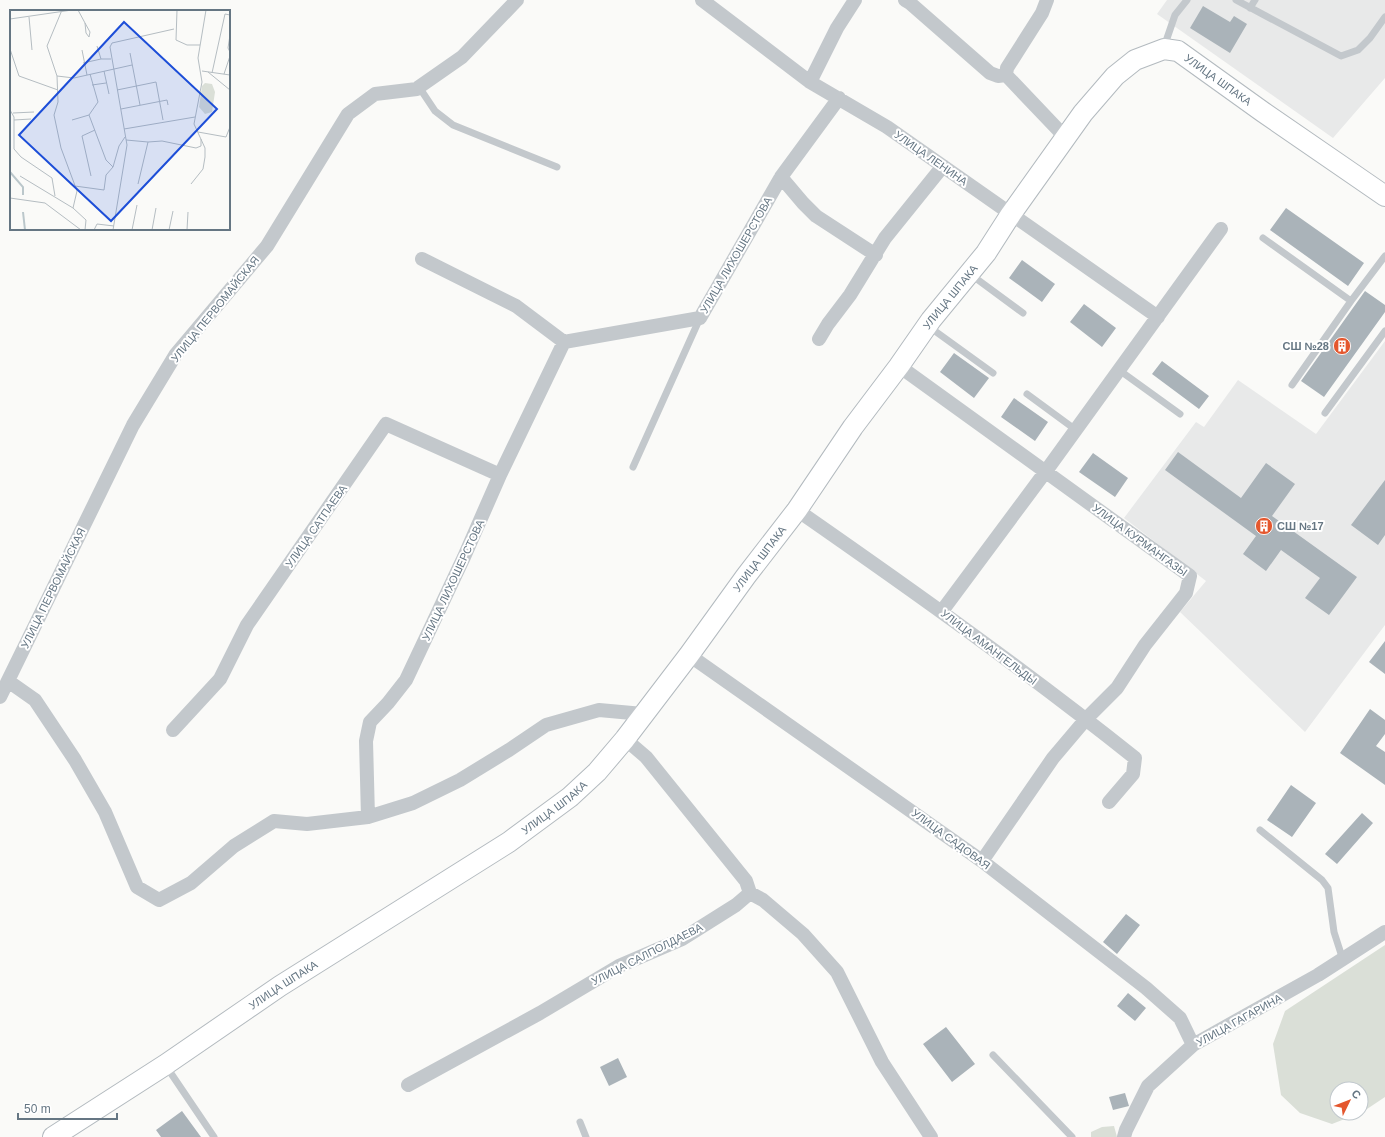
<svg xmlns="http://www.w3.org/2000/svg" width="1385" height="1137" viewBox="0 0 1385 1137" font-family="Arial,sans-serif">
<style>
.built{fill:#e8e9e9}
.green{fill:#dadfd7}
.building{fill:#aab3b9}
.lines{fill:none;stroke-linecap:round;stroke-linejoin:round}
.secondary-casing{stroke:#b3babf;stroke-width:22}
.lane{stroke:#c3c8cc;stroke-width:7}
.street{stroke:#c3c8cc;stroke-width:14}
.secondary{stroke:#fff;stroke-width:20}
.labels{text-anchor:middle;stroke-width:4;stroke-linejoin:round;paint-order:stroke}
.street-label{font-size:11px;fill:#657683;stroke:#fff}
.poi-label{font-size:11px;font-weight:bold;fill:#657683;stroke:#fff;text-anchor:end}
.inset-river{fill:none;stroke:#bbc7cb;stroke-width:2}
.inset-road{fill:none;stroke:#b5bdc2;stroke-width:1}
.view{fill:#1d4ed8;fill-opacity:0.15;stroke:#1d4ed8;stroke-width:2}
.inset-edge{fill:none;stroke:#657683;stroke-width:2}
</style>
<rect width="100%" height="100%" fill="#fafaf8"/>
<path class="built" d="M1167,0H1385V78L1333,138L1157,14Z
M1385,341V625L1305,732L1180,612L1206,581L1124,518L1196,422L1204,427L1238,380L1316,434Z"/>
<path class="green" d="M1385,945V1097L1361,1113V1089H1337V1113H1360L1332,1124L1300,1113L1281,1095L1273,1044L1285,1011Z
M1114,1126L1117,1137H1091V1132L1102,1127Z"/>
<path class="building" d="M1203,6L1230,22L1234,16L1247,24L1230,53L1190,28Z
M1286,208L1364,263L1348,286L1270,230Z
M1022,260L1055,284L1042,302L1009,278Z
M1365,291L1385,305V312L1324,397L1301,381Z
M1084,304L1116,328L1102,347L1070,322Z
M954,353L989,378L974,398L940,372Z
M1162,361L1209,396L1199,409L1152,374Z
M1014,398L1048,422L1035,441L1001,417Z
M1178,452L1241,498L1266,463L1295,484L1272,516L1357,577L1329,615L1305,598L1320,578L1281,550L1266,571L1243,554L1256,536L1165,470Z
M1093,453L1128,478L1115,497L1079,472Z
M1385,480V535L1378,545L1351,525Z
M1385,641V674L1369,662Z
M1370,709L1385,720V734L1376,746L1385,752V785L1340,753Z
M1291,785L1316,803L1292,837L1267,820Z
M1362,813L1373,823L1337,864L1325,854Z
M1126,914L1140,925L1117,954L1103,942Z
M1128,993L1146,1008L1135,1021L1117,1006Z
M946,1027L975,1064L952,1082L923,1044Z
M618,1058L627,1077L609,1086L600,1067Z
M1125,1093L1129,1106L1113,1110L1109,1097Z
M182,1111L201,1137H161L156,1130Z"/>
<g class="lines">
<defs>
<g id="secondary">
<path id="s1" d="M53,1137L165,1065L280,986L509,842L570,797L597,772L625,739L689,655L746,576L797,510L853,427L899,366L931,320L986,253L1011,214L1083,113L1115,76L1135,60L1164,49L1178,51L1263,112L1385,196"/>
</g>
</defs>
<use href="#secondary" class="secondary-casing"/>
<path class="lane" d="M1236,0L1341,56L1358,50L1370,38L1385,17
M1250,8L1255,0
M1164,47L1175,15L1187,0
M419,87L435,111L453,125L557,167
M1263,238L1351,301
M970,274L1023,313
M928,326L993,373
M1119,370L1180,414
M1292,385L1351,301L1385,256
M1027,394L1076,430
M1325,413L1385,331
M633,467L700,318
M1260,830L1322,880L1328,888L1334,932L1343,960
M993,1055L1072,1137
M166,1066L214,1137
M580,1122L586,1137"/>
<path class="street" d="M702,0L810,82L887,127L1158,317
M905,0L910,3L990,73L998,76L1006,75
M1047,0L1042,13L1007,68L1006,75L1066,138
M810,82L837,28L855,0
M781,177L803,203L816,216L876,255
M422,259L516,306L564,342L700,318L781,177L839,98
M819,339L828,324L850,295L885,238L943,166
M899,366L1190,576L1186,593L1145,645L1117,688L1086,719L1053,758L982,861
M797,510C912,590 1026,671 1135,758L1133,774L1109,802
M942,611L1046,471L1221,229
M689,655L982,861L1146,988L1180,1018L1193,1045
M8,681L35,700L75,760L105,812L137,887L159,900L191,883L234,846L274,821L307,824L368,817L413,803L460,780L509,750L546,725L599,710L643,714
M0,697L133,425L176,354L267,246L348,114L375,94L417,89L419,87L462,57L517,0
M173,730L220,679L247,625L386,424L500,475
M368,817L366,741L370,722L388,703L406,680L464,557L500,475L564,342
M750,893L763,900L803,934L837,972L882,1062L931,1137
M408,1085L540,1013L619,966L682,939L736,905L750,893L746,881L646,757L625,739
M1124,1137L1126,1130L1148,1086L1193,1045L1318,975L1385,932"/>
<use href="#secondary" class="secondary"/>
</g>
<defs>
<symbol id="building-disc" viewBox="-11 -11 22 22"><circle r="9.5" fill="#e4572e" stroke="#fff"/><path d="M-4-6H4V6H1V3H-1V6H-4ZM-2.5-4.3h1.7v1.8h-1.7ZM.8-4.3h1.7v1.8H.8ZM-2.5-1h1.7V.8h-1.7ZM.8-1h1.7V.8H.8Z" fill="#fff"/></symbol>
</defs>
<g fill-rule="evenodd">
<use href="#building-disc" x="1332" y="336" width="20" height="20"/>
<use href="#building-disc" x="1254" y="516" width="20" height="20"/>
</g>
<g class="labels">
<g class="street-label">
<text dy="4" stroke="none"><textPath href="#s1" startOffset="1644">УЛИЦА ШПАКА</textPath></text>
<text transform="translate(931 158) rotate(35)" y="4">УЛИЦА ЛЕНИНА</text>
<text transform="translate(736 255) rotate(-60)" y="4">УЛИЦА ЛИХОШЕРСТОВА</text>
<text dy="4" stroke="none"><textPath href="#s1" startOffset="1248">УЛИЦА ШПАКА</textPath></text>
<text transform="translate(215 309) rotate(-51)" y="4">УЛИЦА ПЕРВОМАЙСКАЯ</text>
<text transform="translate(316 526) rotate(-55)" y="4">УЛИЦА САТПАЕВА</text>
<text transform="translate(1140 540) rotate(36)" y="4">УЛИЦА КУРМАНГАЗЫ</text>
<text dy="4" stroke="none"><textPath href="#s1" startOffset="924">УЛИЦА ШПАКА</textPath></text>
<text transform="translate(453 580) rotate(-65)" y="4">УЛИЦА ЛИХОШЕРСТОВА</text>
<text transform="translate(53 588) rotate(-64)" y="4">УЛИЦА ПЕРВОМАЙСКАЯ</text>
<text transform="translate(989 647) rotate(37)" y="4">УЛИЦА АМАНГЕЛЬДЫ</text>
<text dy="4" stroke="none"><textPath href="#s1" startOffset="600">УЛИЦА ШПАКА</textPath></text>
<text transform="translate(951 839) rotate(36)" y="4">УЛИЦА САДОВАЯ</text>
<text transform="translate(647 954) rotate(-27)" y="4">УЛИЦА САЛПОЛДАЕВА</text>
<text dy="4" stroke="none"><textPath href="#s1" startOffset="276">УЛИЦА ШПАКА</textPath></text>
<text transform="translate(1239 1020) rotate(-29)" y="4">УЛИЦА ГАГАРИНА</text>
</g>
<g class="poi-label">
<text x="1329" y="350">СШ №28</text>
<text x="1277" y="530" text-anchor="start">СШ №17</text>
</g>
</g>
<g transform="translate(10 10)">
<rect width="220" height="220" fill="#fafaf8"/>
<path d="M195,73L202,74L205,82L202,102L195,104L189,97L192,76Z" fill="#dadfd7"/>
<path class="inset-river" d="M0,162L13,177V185M13,202L15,220"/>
<path class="inset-road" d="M52,0L37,36L47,66L48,92L44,105L51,138L67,181L63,198M68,0L75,13L80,22L79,27L76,23L75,13M167,0L166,30L177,35H190M19,7L22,40M0,9L62,0M220,25L218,38L220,42M87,36L91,49H101M0,39L9,66L48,80M72,40L77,65M120,43L130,95M73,53L91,49M94,61L99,84M192,61L220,65M198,62L220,80M202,63L215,4L220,5M214,64L220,46M47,66L64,68L122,55M82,75L96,73M107,80L146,72L153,110M111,99L157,90L158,95M0,100L4,107V139L11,147L42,168L45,186M3,103L24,102M79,105L96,150L103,157M4,110L21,109M62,110L79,105L88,92L80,64M114,119L185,107M188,122L216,127L220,117M116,130L138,132L128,174M138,132L152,131L186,138L191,136V129M10,166L63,198L76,210L75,220M81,166L72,126L85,120M181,174L193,159L195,147V138L184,114L192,72L188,48L196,0M65,176L94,180L96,165L103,157L109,136L115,127M0,188L35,193L71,220M84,220L87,214L104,216M103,220L117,135L100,37L102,33L164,19M122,220L127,195M142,220L146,198M159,220L163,201M177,220L178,202"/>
<path class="view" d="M114,12L207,99L101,211L9,125Z"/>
<rect width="220" height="220" class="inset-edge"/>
</g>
<g transform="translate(1349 1101) rotate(47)"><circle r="19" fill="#ffffff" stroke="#c1c8cd"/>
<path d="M0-3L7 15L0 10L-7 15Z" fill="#e4572e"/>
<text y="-6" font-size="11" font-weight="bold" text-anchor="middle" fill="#657683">С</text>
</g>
<path d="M18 1113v6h99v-6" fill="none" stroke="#657683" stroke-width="2"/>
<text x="24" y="1113" font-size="12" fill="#657683" stroke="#ffffff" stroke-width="3" paint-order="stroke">50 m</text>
</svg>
